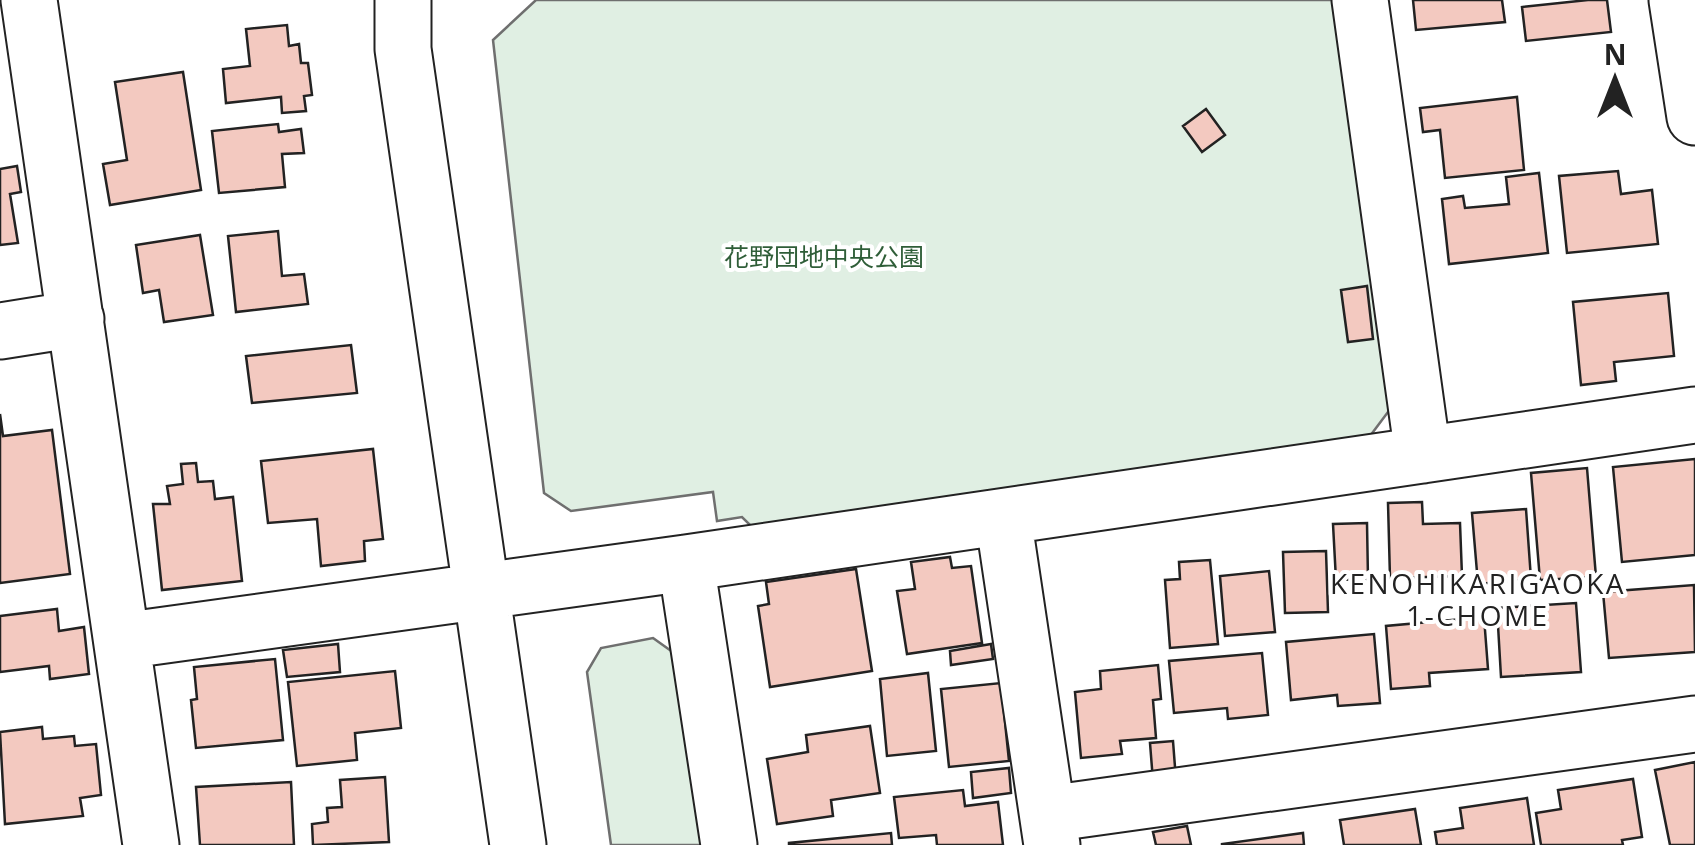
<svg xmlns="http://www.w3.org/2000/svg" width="1695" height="845" viewBox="0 0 1695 845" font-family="'Open Sans','Noto Sans JP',sans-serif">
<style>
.green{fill:#e0efe3;stroke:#6f6f6f;stroke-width:2.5}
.building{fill:#f3c9c0;stroke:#222;stroke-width:2.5}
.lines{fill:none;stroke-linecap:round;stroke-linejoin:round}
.minor-casing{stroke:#222;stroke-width:59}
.minor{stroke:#fff;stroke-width:55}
.labels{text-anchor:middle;stroke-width:8;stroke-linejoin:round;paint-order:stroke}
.park-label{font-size:25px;fill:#2f5e38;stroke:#fff}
.neighbourhood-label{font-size:28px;letter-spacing:2.5px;fill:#222;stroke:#fff}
</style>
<rect width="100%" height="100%" fill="#fff"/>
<path class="green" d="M536,0H1334L1394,404L1367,440L752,527L742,517L717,521L713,492L571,511L544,493L493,40Z
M653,638L674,653L702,845H611L587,672L601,648Z"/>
<path class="building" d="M1413,0H1502L1505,22L1416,30Z
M1588,0H1607L1611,32L1526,41L1522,7Z
M287,25L289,46L299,44L301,63H308L312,95L304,96L306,111L282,113L281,97L226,103L223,69L250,66L246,29Z
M183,72L201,190L110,205L103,164L127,160L115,82Z
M1517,97L1524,170L1445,178L1440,130L1423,132L1420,108Z
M1206,109L1225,135L1202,152L1183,126Z
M278,124L279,132L301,129L304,153L282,154L285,187L219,193L212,131Z
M17,166L21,192L10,194L18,243L0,245V169Z
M1618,171L1621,194L1652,190L1658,244L1567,253L1559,176Z
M1539,173L1548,253L1449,264L1442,199L1463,196L1465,208L1509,204L1506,177Z
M278,231L282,276L304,274L308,304L236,312L228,236Z
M200,235L213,315L164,322L159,290L143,293L136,245Z
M1367,286L1373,339L1348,342L1341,290Z
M1668,293L1674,356L1614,362L1616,381L1581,385L1573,302Z
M351,345L357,393L252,403L246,356Z
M0,414L3,436L52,430L70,574L0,583Z
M373,449L383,539L364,541L365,561L321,566L317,519L268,523L261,461Z
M1695,459V555L1622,562L1613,467Z
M196,463L198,482L213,481L215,499L233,497L242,581L162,590L153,504H170L167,486L183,484L181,464Z
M1587,468L1596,577L1540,580L1531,473Z
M1422,502L1423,524L1460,523L1462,576L1390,578L1388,503Z
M1526,509L1531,579L1478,584L1472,513Z
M1367,523L1368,579L1336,580L1333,524Z
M1326,551L1328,612L1285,613L1283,552Z
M950,557L952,568L971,566L982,643L907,654L897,591L915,589L911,562Z
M1210,560L1218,644L1170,648L1165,580L1180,579L1179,562Z
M856,569L872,671L770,687L758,606L769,604L766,582Z
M1269,571L1275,632L1225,636L1220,576Z
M1694,585L1695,652L1609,658L1603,592Z
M1576,603L1581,672L1501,677L1497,608Z
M57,609L59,631L84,627L89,674L50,679L49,666L0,672V616Z
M1484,617L1488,669L1429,673L1430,686L1391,689L1386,626Z
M1374,634L1380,703L1338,706L1337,695L1291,700L1286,642Z
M338,644L340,672L287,677L283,650Z
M991,644L993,659L951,665L950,651Z
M1262,653L1268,715L1228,719L1227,708L1174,713L1169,661Z
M275,659L283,740L196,748L191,700L197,699L194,667Z
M1158,665L1161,699L1153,700L1156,738L1120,741L1122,754L1081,758L1075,692L1101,689L1100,671Z
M395,671L401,728L355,733L357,760L297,766L288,682Z
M928,673L936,751L887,756L880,679Z
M1001,683L1009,761L949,767L941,689Z
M870,726L880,793L831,800L833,816L777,824L767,759L808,752L806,735Z
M42,727L43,739L74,736L75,746L96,744L101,795L80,798L83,816L5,824L0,732Z
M1173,741L1176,780L1153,781L1150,743Z
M1695,762V845H1670L1655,770Z
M1009,768L1011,793L973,798L971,772Z
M385,777L389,842L313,845L312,824L328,822L327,808L342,807L340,780Z
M1633,779L1642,837L1622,840L1623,845H1541L1536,813L1561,809L1558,790Z
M291,782L294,845H200L196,787Z
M963,790L965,806L998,802L1003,845H937L936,835L899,838L894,797Z
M1527,798L1534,845H1437L1435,832L1463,828L1460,808Z
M1415,809L1421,845H1344L1340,820Z
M1187,826L1191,845H1156L1153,832Z
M891,833L892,845H789V843Z
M1303,833L1304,845H1222V844Z"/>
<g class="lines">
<defs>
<path id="minor" d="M29,0L151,845
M403,0V49L518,845
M1360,0L1423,455
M1677,0L1695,117
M0,331L76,319
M1003,517L1052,845
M686,563L729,845
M122,641L686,563L1695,415
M1048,814L1695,724"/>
</defs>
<use href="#minor" class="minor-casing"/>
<use href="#minor" class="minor"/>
</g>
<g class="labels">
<g class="park-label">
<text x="824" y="266">花野団地中央公園</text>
</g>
<g class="neighbourhood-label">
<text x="1478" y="594">KENOHIKARIGAOKA<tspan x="1478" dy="32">1-CHOME</tspan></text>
</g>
</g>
<g transform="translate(1615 80)" stroke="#ffffff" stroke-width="8" paint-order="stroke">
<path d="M0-8L18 38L0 25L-18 38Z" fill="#222222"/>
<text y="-15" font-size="28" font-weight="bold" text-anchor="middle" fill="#222222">N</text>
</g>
</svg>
